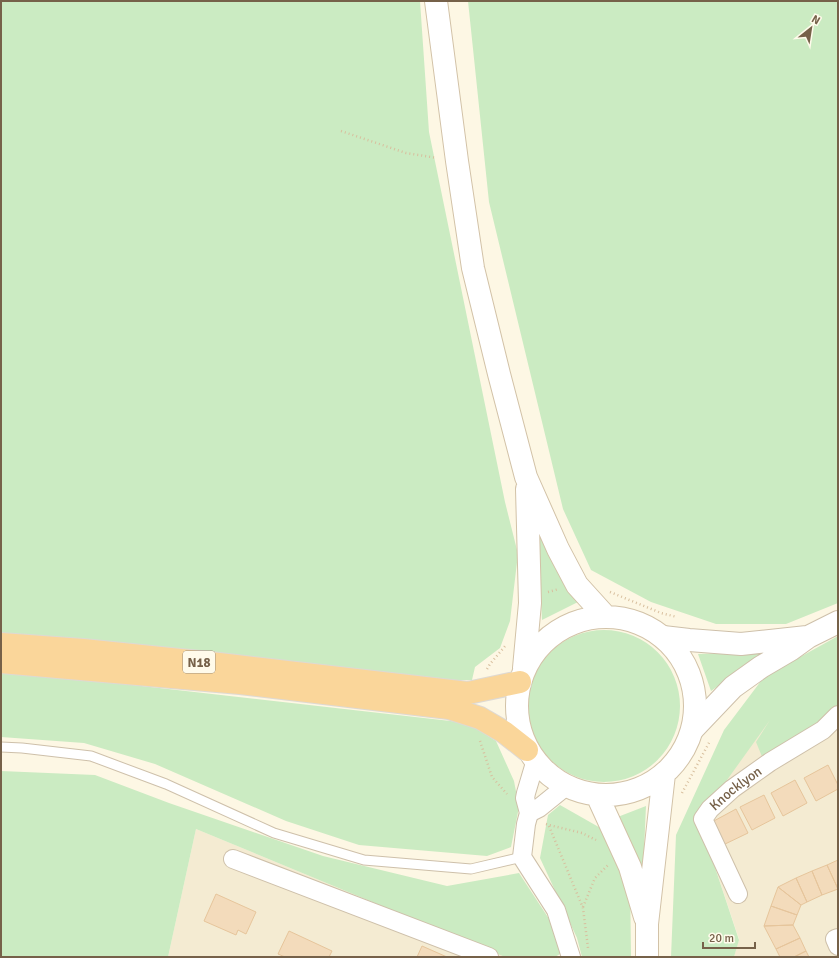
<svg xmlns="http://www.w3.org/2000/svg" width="839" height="958" viewBox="0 0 839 958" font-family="Signika,sans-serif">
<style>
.residential{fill:#f4ebd2}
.green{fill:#cbebc2}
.building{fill:#f3dbbb;stroke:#e6c59b}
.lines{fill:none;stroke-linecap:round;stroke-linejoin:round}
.service-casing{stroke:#cec0aa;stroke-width:11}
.minor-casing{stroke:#cec0aa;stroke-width:20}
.tertiary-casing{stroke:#cec0aa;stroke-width:24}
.secondary-casing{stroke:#d2c2a7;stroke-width:24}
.trunk-casing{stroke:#ded9d3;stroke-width:24}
.path{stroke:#d8bf9e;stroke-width:2.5;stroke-dasharray:1 3;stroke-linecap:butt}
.service{stroke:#fff;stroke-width:9}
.minor{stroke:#fff;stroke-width:18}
.tertiary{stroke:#fff;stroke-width:22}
.secondary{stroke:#fff;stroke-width:22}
.trunk{stroke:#fad69a;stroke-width:22}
.labels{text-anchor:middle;stroke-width:3;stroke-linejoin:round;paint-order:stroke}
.shield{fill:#fffbeb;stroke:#9f8f7a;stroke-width:1}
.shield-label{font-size:13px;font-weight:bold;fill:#766149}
.street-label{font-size:14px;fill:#766149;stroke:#fffbeb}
</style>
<rect width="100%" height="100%" fill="#fdf7e4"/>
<path class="residential" d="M838,636V957H734L739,939L697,813L797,683Z
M196,829L505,957H168Z"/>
<path class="green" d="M1,1H420L429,132L505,502L518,554L510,621L500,648L475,667L472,680H447L1,633Z
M468,1H838V603L786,624H716L651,602L591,570L563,509L489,202Z
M537,523L580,601L542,620Z
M528 706a76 76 0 1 1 152 0a76 76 0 1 1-152 0Z
M838,636V705L819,724L763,759L756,742L770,720L722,787L697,813L739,940L734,957H671L676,835L724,730L764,677Z
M776,651L736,673L711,691L698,654Z
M1,670L468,723L496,741L514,781L519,807L511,847L487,856L359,845L286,821L155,764L84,743L1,737Z
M1,771L95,775L169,803L323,856L447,886L519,873L555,928L560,954L555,957H505L196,829L168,957H1Z
M560,805L604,830L630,876L631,957H582L577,938L540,858L548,815Z
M646,806L643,873L615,818Z"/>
<path class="building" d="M828,765L838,785V789L816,801L804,778Z
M795,780L807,803L783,816L771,793Z
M764,795L775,818L752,830L740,807Z
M736,809L748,833L723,845L712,822Z
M838,860V889L827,865Z
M827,865L838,889L822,895L812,871Z
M812,871L822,895L807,902L796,878Z
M796,878L807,902L801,905L778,887Z
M778,887L801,905L797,915L771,906Z
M216,894L256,912L246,934L238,930L236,935L204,921Z
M771,906L797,915L793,925L764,926Z
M793,925L800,938L776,949L764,926Z
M289,931L332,951L329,957H285L278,954Z
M800,938L806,951L794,957H780L776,949Z
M422,946L447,957H417Z
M806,951L809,957H794Z"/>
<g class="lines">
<defs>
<path id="service" d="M1,747L22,748L91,756L166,784L274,833L364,860L471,869L522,857"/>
<g id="minor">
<path d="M535,763L526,793L525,798L529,813L526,824L522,857L556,910L571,957"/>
<path d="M529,813L539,808L565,787"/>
<path d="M233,859L489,957"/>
<path id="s1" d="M738,894L703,819L710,809L732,789L770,762L823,730L838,715"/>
<path d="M838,938L835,939L838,946"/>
</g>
<path id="tertiary" d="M663,637L689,640L741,644L807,637
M693,729L733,687L761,667L790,650L808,637L838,622"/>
<path id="secondary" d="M436,1L457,161L473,268L499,374L526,477L558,549L577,585L606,617
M517 706a89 89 0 1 1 178 0a89 89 0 1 1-178 0Z
M524,668L530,603L527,489
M597,795L630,867L645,917
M647,957V924L664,774"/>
<path id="trunk" d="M1,644L83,650L219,664L468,693L520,682
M1,662L240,683L449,708L480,718L504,732L527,750"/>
</defs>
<use href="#service" class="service-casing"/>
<use href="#minor" class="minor-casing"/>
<use href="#tertiary" class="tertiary-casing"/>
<use href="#secondary" class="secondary-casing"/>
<use href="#trunk" class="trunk-casing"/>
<path class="path" d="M341,131L406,153L437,158
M548,592L559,589
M610,592L661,613L677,617
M487,669L490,664L506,645
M480,741L492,777L507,794
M682,793L710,741
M546,824L549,825L582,833L596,840
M549,826L583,908L588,948
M583,907L595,878L609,864"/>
<use href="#service" class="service"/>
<use href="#minor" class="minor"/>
<use href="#tertiary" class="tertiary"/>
<use href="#secondary" class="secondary"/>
<use href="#trunk" class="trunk"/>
</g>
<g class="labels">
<rect class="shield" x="183" y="651" width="32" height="22" rx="3"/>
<g class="shield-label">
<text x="199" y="667">N18</text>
</g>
<g class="street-label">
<text dy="5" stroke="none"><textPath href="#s1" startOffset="128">Knocklyon</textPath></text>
</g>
</g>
<rect width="839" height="958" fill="none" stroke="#766149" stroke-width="4"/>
<g transform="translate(811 28) rotate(30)" stroke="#fffbeb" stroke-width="3" paint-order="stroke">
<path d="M0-3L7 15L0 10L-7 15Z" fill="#766149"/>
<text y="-6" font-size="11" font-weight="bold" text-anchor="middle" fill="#766149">N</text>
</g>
<path d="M703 942v6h52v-6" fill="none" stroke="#766149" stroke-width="2"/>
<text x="709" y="942" font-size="12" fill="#766149" stroke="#fffbeb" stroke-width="3" paint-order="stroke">20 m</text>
</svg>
